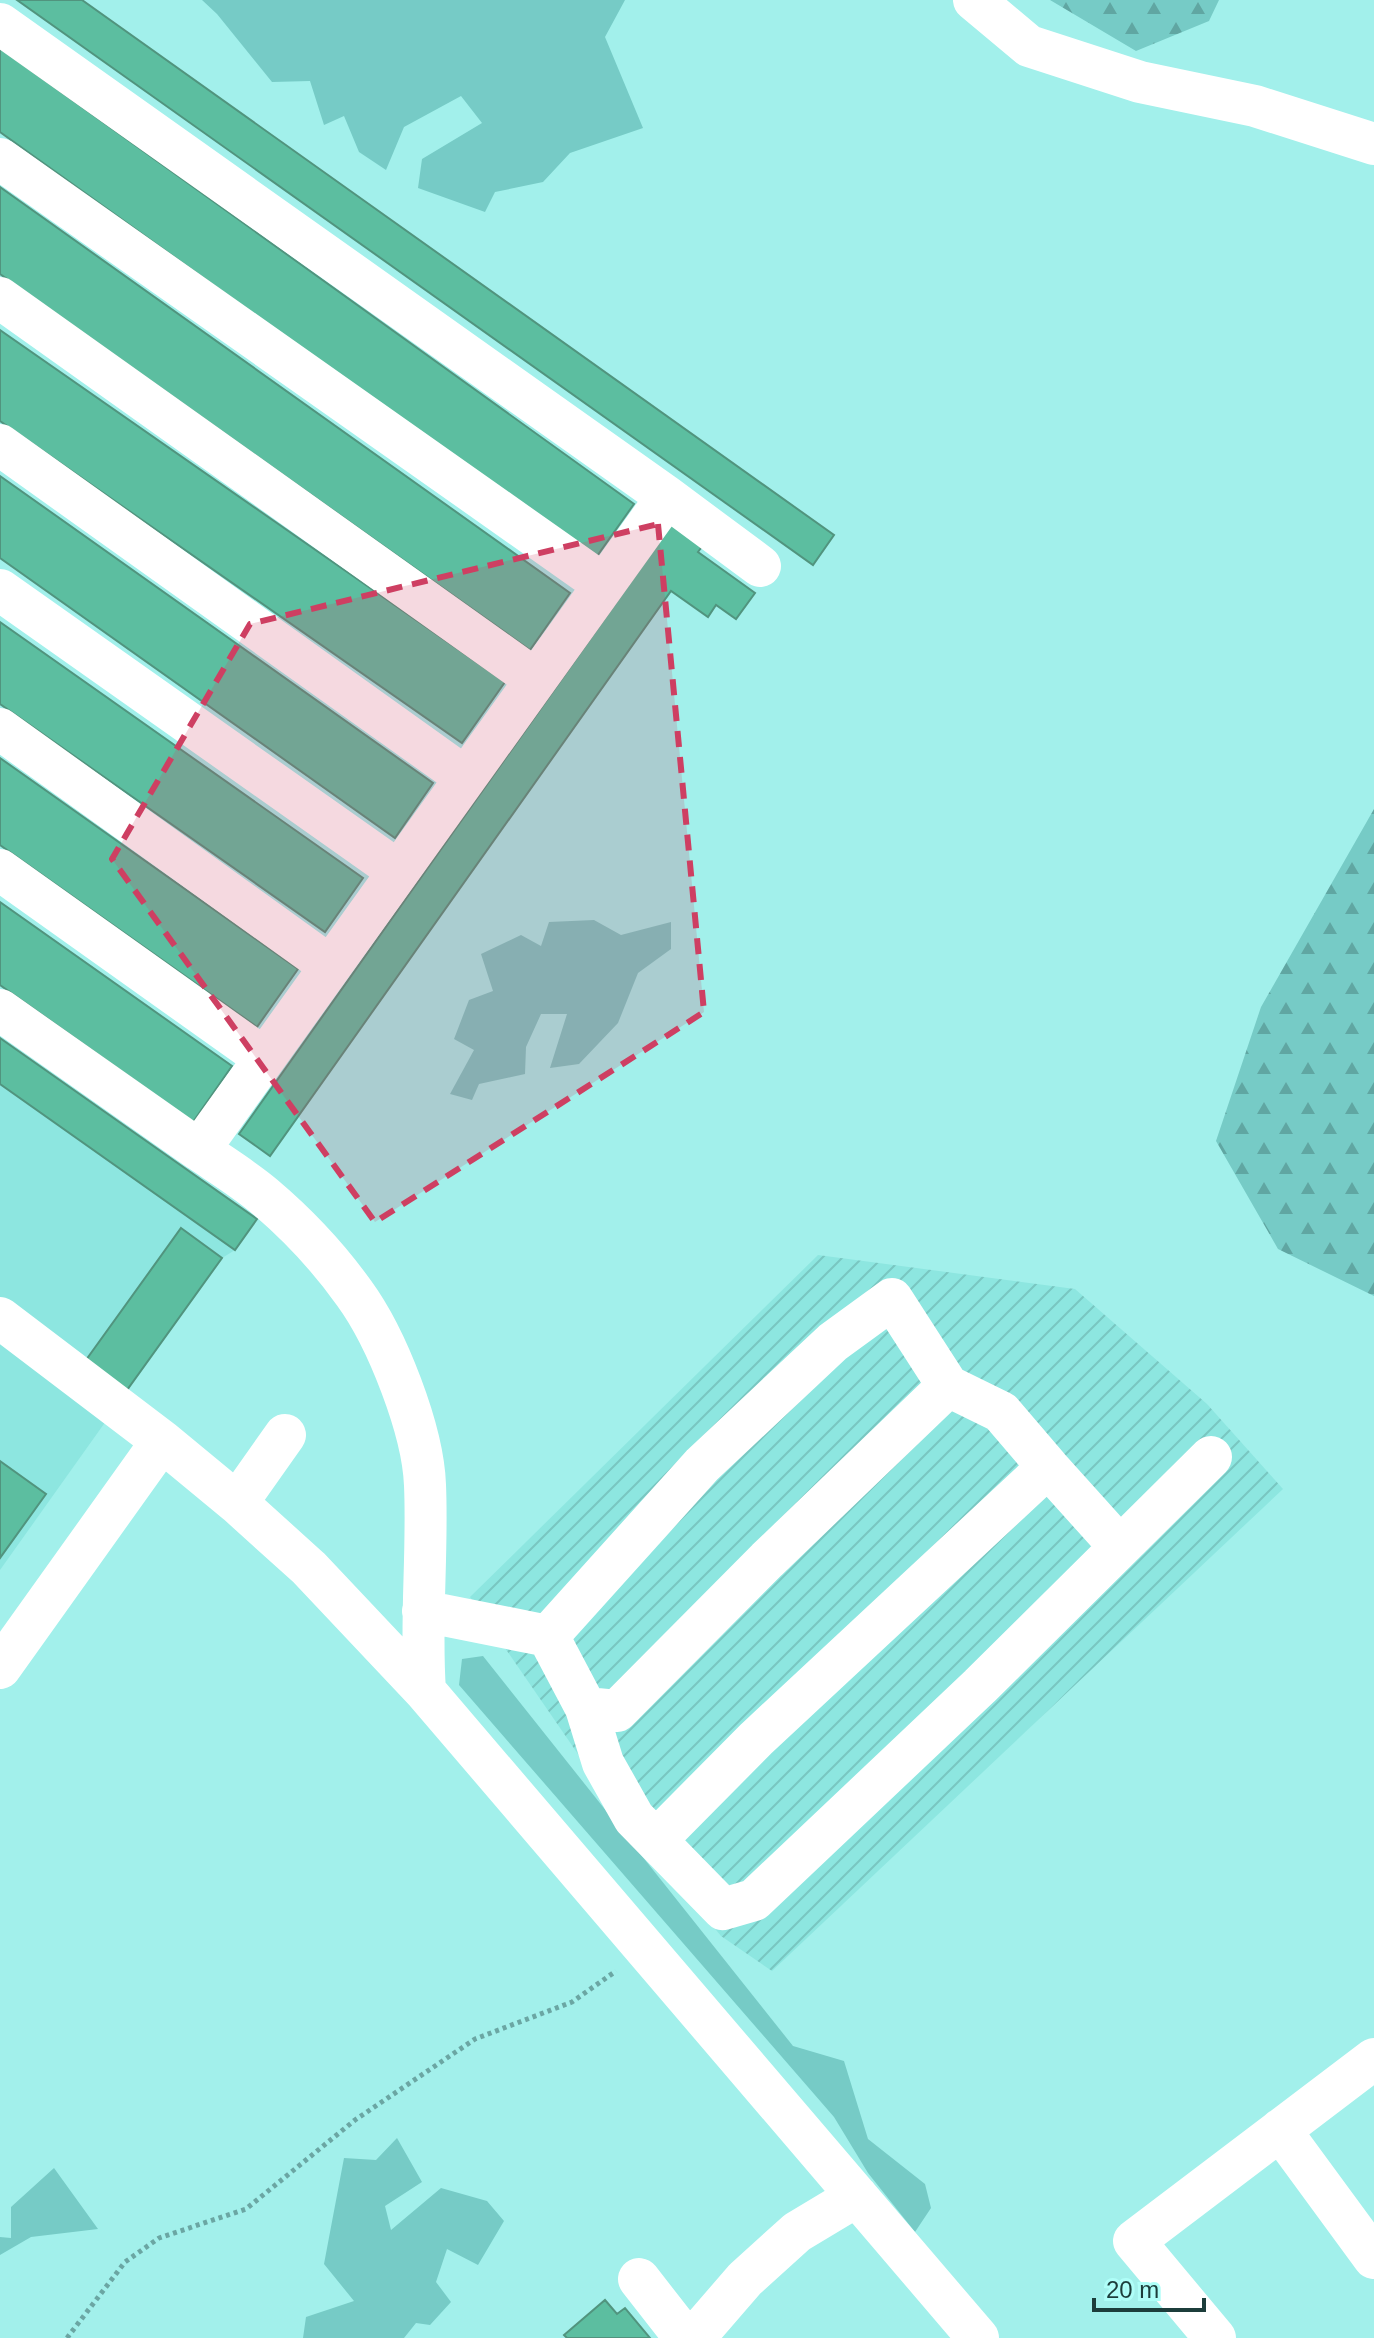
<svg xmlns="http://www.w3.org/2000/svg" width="1374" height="2338" viewBox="0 0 1374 2338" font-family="Arial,sans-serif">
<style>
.built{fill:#8de6e0}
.industrial{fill:url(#industrial-furrows)}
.green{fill:#76cbc6}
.forest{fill:url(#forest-firs)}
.building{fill:#5cbea0;stroke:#51947e;stroke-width:2}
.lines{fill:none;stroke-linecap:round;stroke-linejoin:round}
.path{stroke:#6ba6a3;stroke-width:5;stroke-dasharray:4 4;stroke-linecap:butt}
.minor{stroke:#fff;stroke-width:42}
.marked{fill:#ce3f62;fill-opacity:0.2;stroke:#ce3f62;stroke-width:6;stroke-dasharray:16 10;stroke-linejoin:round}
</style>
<defs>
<pattern id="industrial-furrows" width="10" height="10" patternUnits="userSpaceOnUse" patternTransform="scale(2)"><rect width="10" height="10" fill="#8de6e0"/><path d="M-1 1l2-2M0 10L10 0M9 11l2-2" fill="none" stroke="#79c6c1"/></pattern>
<pattern id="forest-firs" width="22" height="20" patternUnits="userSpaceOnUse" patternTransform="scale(2)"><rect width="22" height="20" fill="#76cbc6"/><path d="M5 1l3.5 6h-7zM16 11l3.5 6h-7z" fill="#60a6a2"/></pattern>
</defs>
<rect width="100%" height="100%" fill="#a2f0eb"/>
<path class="built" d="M0,1084L235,1250L222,1258L0,1570Z"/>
<path class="industrial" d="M818,1255L1075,1289L1207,1404L1283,1489L772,1971L721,1936L613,1805L470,1597Z"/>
<path class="green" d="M202,0H625L605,37L643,128L570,153L543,182L495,192L485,212L418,188L422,159L482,123L461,96L404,127L386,170L359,152L344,116L324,125L310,81L272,82L217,14Z
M594,920L621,935L671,922V949L638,973L618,1023L579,1064L550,1068L567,1014H541L526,1047L525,1074L479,1084L472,1100L450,1094L474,1050L454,1039L469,1000L493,991L481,954L521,935L541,946L549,922Z
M483,1656L793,2046L844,2061L868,2139L925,2184L931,2208L915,2232L868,2173L834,2117L459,1685L462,1659Z
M397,2138L422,2182L385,2206L391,2230L441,2188L487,2201L504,2221L478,2265L447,2249L436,2282L451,2302L430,2325L416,2323L404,2338H303L306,2317L354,2301L324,2264L344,2158L376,2160Z
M54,2168L98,2229L31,2237L0,2255V2237L11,2238V2207Z"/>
<path class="forest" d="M1050,0H1219L1209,21L1136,51Z
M1374,809V1296L1278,1249L1216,1141L1261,1007Z"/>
<path class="building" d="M17,0H82L834,535L813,565Z
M0,48L634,504L595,559L0,132Z
M0,187L570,593L530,650L0,274Z
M0,330L505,682L462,743L0,421Z
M0,476L433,783L395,838L0,558Z
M673,522L704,544L698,552L755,593L736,619L716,605L708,617L671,591L270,1156L239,1134Z
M0,622L363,878L325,932L0,704Z
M0,758L298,969L257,1027L0,845Z
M0,902L232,1066L193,1122L0,985Z
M0,1038L257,1219L235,1250L0,1084Z
M181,1228L222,1258L127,1390L86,1360Z
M0,1461L46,1494L0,1558Z
M605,2300L617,2314L625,2308L650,2338H567L564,2335Z"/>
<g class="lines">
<path class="path" d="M67,2338L125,2262L159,2238L246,2209L355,2120L475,2039L572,2002L616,1971"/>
<path class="minor" d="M974,0L1029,46L1140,82L1255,106L1374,144
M0,24L667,497L760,566
M0,159L603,584
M0,298L535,679
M0,445L465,777
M0,590L398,871
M0,729L330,966
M0,870L264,1058
M0,1010L199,1150
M0,1318L162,1441L237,1503L309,1568L425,1691L978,2338
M1048,1467L1120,1547
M237,1503L285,1435
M423,1611L548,1636L702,1465L833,1342L892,1299L948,1386L767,1560L617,1711L586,1708L603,1763L634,1818L723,1909L754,1900L980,1686L1211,1457
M548,1636L586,1708
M0,1668L162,1441
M425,1691C420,1622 428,1553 425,1485C423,1430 387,1338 354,1293C329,1258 297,1224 264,1196C244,1179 221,1165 199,1150L667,497
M656,1840L756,1739L1048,1467L1001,1412L948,1386
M1280,2130L1374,2258
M639,2279L685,2338
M694,2338L745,2279L797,2232L857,2196
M1215,2338L1134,2241L1374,2059"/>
</g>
<path class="marked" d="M658,524L704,1012L375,1222L112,859L250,624Z"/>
<path d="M1094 2298v12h110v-12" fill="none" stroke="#1c3d3b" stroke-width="4"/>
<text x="1106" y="2298" font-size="24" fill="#1c3d3b" stroke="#affef8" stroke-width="6" paint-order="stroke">20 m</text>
</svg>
